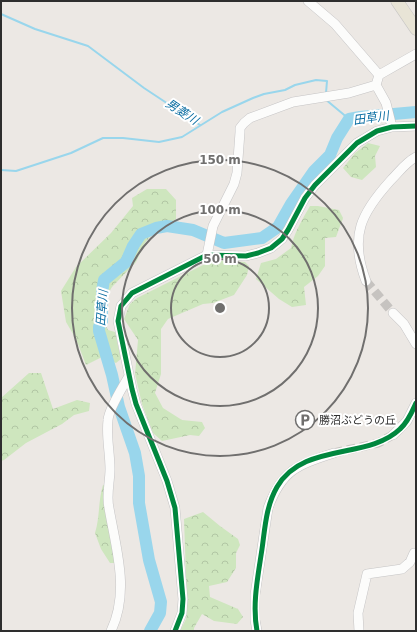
<svg xmlns="http://www.w3.org/2000/svg" width="417" height="632" viewBox="0 0 417 632" font-family="'DejaVu Sans','Noto Sans JP',sans-serif">
<style>
.forest{fill:url(#forest-crowns)}
.lines{fill:none;stroke-linecap:round;stroke-linejoin:round}
.stream{stroke:#99d6ec;stroke-width:2}
.river{stroke:#99d6ec;stroke-width:12}
.minor-tunnel{stroke:#c6c3c0;stroke-width:9;stroke-dasharray:9 4.5;stroke-linecap:butt}
.minor-casing{stroke:#c5c4c5;stroke-width:10}
.major-casing{stroke:#c6c5c4;stroke-width:13}
.minor{stroke:#fcfcfb;stroke-width:9}
.major{stroke:#e8e4d6;stroke-width:12}
.cycleway-casing{stroke:#fff;stroke-width:8}
.cycleway{stroke:#00873e;stroke-width:5}
.ring{fill:none;stroke:#706f6e;stroke-width:2}
.labels{text-anchor:middle;stroke-width:4;stroke-linejoin:round;paint-order:stroke}
.poi-label{font-size:11px;fill:#2e2e2e;stroke:#fff;text-anchor:start}
.water-label{font-size:12px;font-style:italic;fill:#0d6fa3;stroke:#fff}
.centre{fill:#706f6e;stroke:#fff;stroke-width:2}
.ring-label{font-size:12px;text-anchor:middle;font-weight:bold;fill:#706f6e;stroke:#fff;stroke-width:4;stroke-linejoin:round;paint-order:stroke}
</style>
<defs>
<pattern id="forest-crowns" width="20" height="18" patternUnits="userSpaceOnUse"><rect width="20" height="18" fill="#cee6be"/><path d="M2 6a3 3 0 1 1 6 0M12 15a3 3 0 1 1 6 0" fill="none" stroke="#b1c6a4"/></pattern>
</defs>
<rect width="100%" height="100%" fill="#ece8e4"/>
<path class="forest" d="M368,143L380,146L375,156L376,167L362,180L351,177L343,168L355,153Z
M147,189H166L176,200V219L154,232L145,243L136,262L112,287L98,311L108,330L115,332L121,359L116,363L102,357L86,365L76,339L66,322L61,291L76,267L111,233L133,206L132,198Z
M310,206H318L339,210L343,218L336,237L325,238V266L318,276L304,287L306,305L292,307L279,299L256,279L261,263L276,259L291,248C294,233 302,220 310,206Z
M213,260L245,262L249,266L247,275L234,295L213,303L203,304L168,319L161,329V374L155,393L163,408L182,420L202,422L205,428L199,436L190,435L162,441L153,433L142,404L135,374L138,340L124,319L130,304L137,298Z
M29,373H41L53,409L77,400L90,403L89,411L74,415L62,424L26,443L4,460L1,461V398Z
M103,485L106,486L116,563H110L101,549L95,533C100,517 98,501 103,485Z
M203,512L220,526L238,539L240,545L236,553V568L227,582L209,586L210,597L238,609L243,617L237,624L214,621L202,614L194,628V631H180L186,619L187,605L184,519Z"/>
<g class="lines">
<path class="stream" d="M1,14L35,29L88,46L144,88L200,125
M325,99L349,119
M1,170L16,171L71,153L103,138H123L159,142L182,137L222,112L253,98L264,94L285,90L295,85L316,80L327,81L326,93"/>
<path class="river" d="M150,631L160,613L161,602L149,560L139,503V476L135,453L119,407L112,375L99,331V327L102,321V292L104,280L126,262L133,246L141,234L156,228L167,226L193,230L224,243L262,238L278,227L291,204L314,171L330,155L337,138L349,119L360,117L416,112"/>
<path class="minor-tunnel" d="M366,281L393,313
M334,453L378,443L393,435"/>
<defs>
<path id="minor" d="M308,1L335,24L379,75
M392,127L386,103L376,85L379,75L416,54
M207,255L213,226L234,184L237,173L240,132V128L244,123L250,118L293,102L349,93L376,85
M366,281C349,236 361,213 391,180C399,172 406,162 416,157
M393,313L404,324L416,344
M393,435L407,421L416,403
M111,631C130,591 116,549 109,508C106,495 110,482 110,469C110,453 106,436 108,420C109,408 123,387 129,376
M175,631L182,613L183,599L175,508L167,481L136,404L132,389L118,321L121,306L132,293L207,255L246,256L258,253L271,248L282,239L288,230L305,198L315,185L357,143L377,131L392,127L416,126
M257,631L255,620V595L268,508C282,470 297,465 334,453
M359,631L358,613L367,574L402,569L410,562L414,553"/>
<path id="major" d="M397,1L416,29"/>
</defs>
<use href="#minor" class="minor-casing"/>
<use href="#major" class="major-casing"/>
<use href="#minor" class="minor"/>
<use href="#major" class="major"/>
<defs>
<path id="cycleway" d="M175,631L182,613L183,599L175,508L167,481L136,404L132,389L118,321L121,306L132,293L207,255L246,256L258,253L271,248L282,239L288,230L305,198L315,185L357,143L377,131L392,127L416,126
M257,631C252,604 258,576 262,549C265,528 266,506 277,487C303,442 368,460 400,429C408,422 412,412 416,403"/>
</defs>
<use href="#cycleway" class="cycleway-casing"/>
<use href="#cycleway" class="cycleway"/>
</g>
<g class="ring">
<circle cx="220" cy="308" r="49"/>
<circle cx="220" cy="308" r="98"/>
<circle cx="220" cy="308" r="148"/>
</g>
<defs>
<symbol id="parking-ring" viewBox="-11 -11 22 22"><circle r="9.5" fill="#fff" stroke="#706f6e" stroke-width="1.5"/><path d="M-3.5-5.5H1a3.5 3.5 0 0 1 0 7H-1V5.5H-3.5ZM-1-3.4V-.6H.8a1.4 1.4 0 0 0 0-2.8Z" fill="#706f6e"/></symbol>
</defs>
<g fill-rule="evenodd">
<use href="#parking-ring" x="294" y="409" width="22" height="22"/>
</g>
<g class="labels">
<g class="poi-label">
<text x="319" y="424">勝沼ぶどうの丘</text>
</g>
<g class="water-label">
<text transform="translate(182 112) rotate(33)" y="4">男菱川</text>
<text transform="translate(371 118) rotate(-8)" y="4">田草川</text>
<text transform="translate(102 308) rotate(-85)" y="4">田草川</text>
</g>
</g>
<circle cx="220" cy="308" r="6" class="centre"/>
<g class="ring-label">
<text x="220" y="164">150 m</text>
<text x="220" y="214">100 m</text>
<text x="220" y="263">50 m</text>
</g>
<rect width="417" height="632" fill="none" stroke="#2e2e2e" stroke-width="4"/>
</svg>
